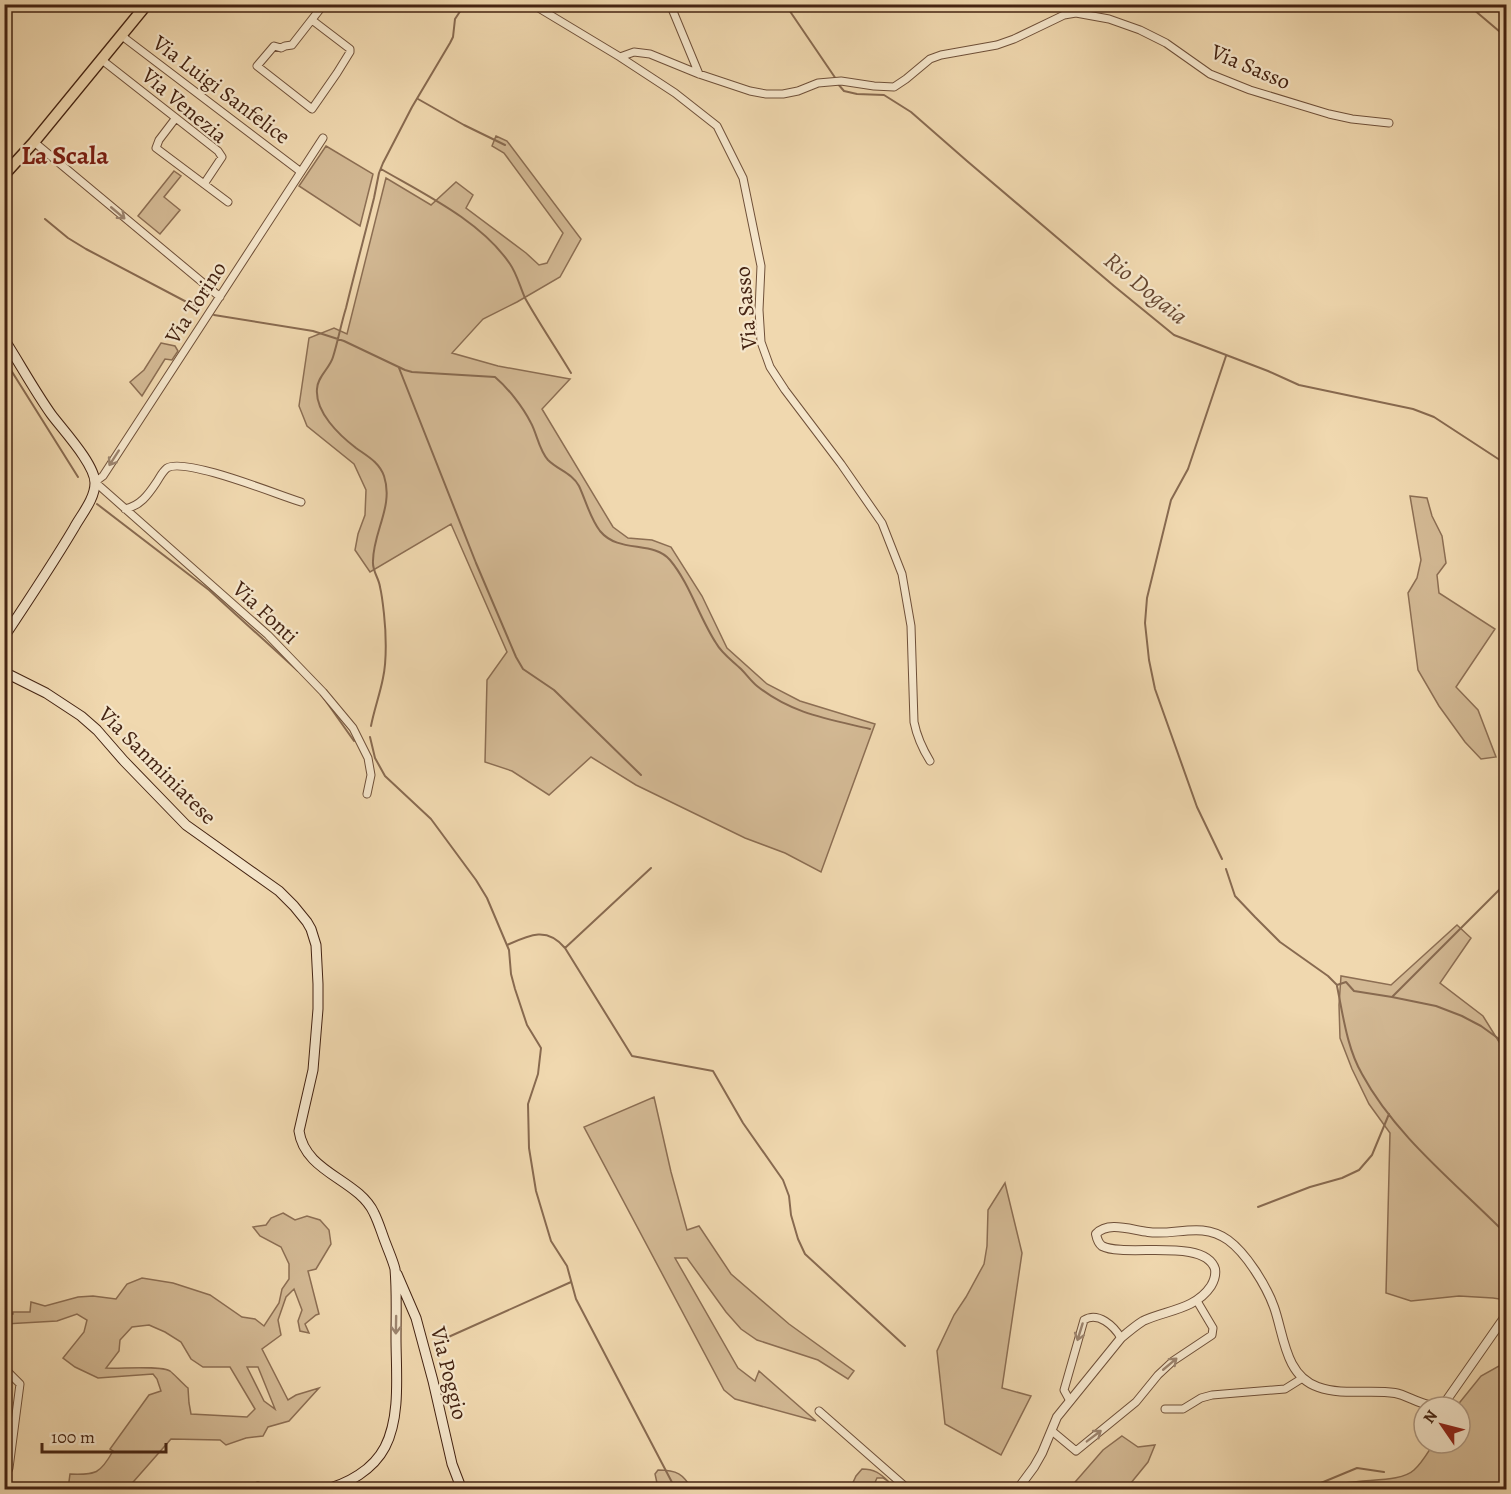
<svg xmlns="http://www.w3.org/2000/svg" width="1511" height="1494" viewBox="0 0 1511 1494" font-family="Alegreya,serif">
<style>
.green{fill:#d3b994;stroke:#8c6e53;stroke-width:1.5;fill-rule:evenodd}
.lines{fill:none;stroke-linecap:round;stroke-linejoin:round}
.stream{stroke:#886a50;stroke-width:2}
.minor-casing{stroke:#6f5039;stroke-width:9}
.tertiary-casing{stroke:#6f5039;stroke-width:10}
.secondary-casing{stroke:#442312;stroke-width:11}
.primary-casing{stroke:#442312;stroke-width:13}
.minor{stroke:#f5e6cb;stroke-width:7}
.tertiary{stroke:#f5e6cb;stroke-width:8}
.secondary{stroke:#f5e6cb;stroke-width:9}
.primary{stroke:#f0d8af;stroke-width:10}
.oneway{stroke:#9c846e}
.labels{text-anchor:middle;stroke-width:4.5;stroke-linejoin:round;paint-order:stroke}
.street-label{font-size:22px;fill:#442312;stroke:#f5e6cb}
.water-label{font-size:24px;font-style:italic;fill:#664731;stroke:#f5e6cb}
.quarter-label{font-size:26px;font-weight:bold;fill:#7a1f14;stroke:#f5e6cb}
</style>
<rect width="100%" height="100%" fill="#f0d8af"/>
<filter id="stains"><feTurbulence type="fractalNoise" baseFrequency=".00333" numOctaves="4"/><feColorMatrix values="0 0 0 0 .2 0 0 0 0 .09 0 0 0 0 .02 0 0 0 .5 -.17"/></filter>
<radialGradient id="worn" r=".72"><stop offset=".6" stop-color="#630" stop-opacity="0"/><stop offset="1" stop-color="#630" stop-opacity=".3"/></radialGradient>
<path class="green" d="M496,136L507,141L581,239L560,277L517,302L483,319L452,353L498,366L570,379L542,409L613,527L628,538L652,540L671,547L702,596L727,648L767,684L800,701L875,724L821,872L785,853L745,838L636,785L591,757L549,795L512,771L485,762L487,680L507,652L451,524L370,572L355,550L358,534L365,515L366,490L354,464L307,426L299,406L309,338L334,328L347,334L386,178L431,205L456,182L473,195L466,208L526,253L539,265L547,263L563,233L504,153L492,146Z
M326,146L373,174L360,226L299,186Z
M174,171L181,176L164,197L180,210L160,234L138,216Z
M161,343L175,346L178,351L172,360L165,359L142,396L130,382L144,370Z
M1410,496L1427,498L1432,516L1442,536L1446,563L1437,575L1439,593L1495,629L1456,687L1478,710L1496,757L1481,759L1465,742L1439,706L1418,670L1408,593L1417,578L1421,560Z
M1457,925L1471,938L1440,983L1483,1016L1506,1053V1300L1493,1298L1459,1296L1411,1301L1386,1293L1390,1133L1369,1104L1352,1069L1340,1038L1339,1005L1341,976L1391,985Z
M654,1097L671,1172L687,1230L699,1226L731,1274L789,1324L854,1371L848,1379L818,1360L757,1340L741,1329L726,1312L687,1258H675L738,1368L755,1381L759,1371L816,1421L735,1399L724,1390L584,1127Z
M1005,1183L1022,1253L1002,1388L1031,1396L1001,1455L945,1424L937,1351L954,1315L966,1297L984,1264L987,1246L988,1210Z
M283,1213L295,1220L307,1216L320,1220L329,1230L331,1244L316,1269L308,1271L319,1314L316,1315L305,1324L309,1333L300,1331L298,1321L302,1310L294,1289L286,1297L278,1320L281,1335L262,1349L288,1400L296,1395L319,1388L289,1421L268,1427L263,1436L246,1438L226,1445L220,1440L171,1439L127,1489H112L109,1486L105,1489H68L70,1474C96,1475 100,1474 113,1451L110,1449L149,1395L161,1391L157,1379L153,1374L98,1378L75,1367L63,1358L84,1332L87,1320L77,1314L57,1321L5,1324V1314H13V1312H30L31,1302L45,1306L78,1297L93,1296L116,1299L127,1284L142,1278L173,1283L210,1295L242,1317L255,1319L264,1326L279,1303L282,1289L289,1279V1264L281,1247L260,1236L253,1227L266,1225L271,1218ZM149,1325L165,1332L181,1342L191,1359L203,1367H230L255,1409L247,1417L191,1414L189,1403L188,1388C183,1384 173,1373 170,1371C160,1365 119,1369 106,1368L119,1351L120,1340L132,1327ZM247,1367H258L275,1409L264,1401Z
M1506,1362V1489H1327C1349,1476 1398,1485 1414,1470C1422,1463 1428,1452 1434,1443H1460V1407H1456L1481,1376Z
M1122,1436L1138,1447L1155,1445L1148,1462L1126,1489H1069L1103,1450Z
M862,1469C874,1469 880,1473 889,1482L883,1478H877L872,1489H850L856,1476Z
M658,1470C677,1470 683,1474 692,1489H659L657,1483L655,1474Z"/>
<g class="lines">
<path class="stream" d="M785,4L836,79
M1469,4L1473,9L1506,37
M838,84L844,91L857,94L884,95L911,112L967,161L1114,286L1174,335L1268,371L1299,385L1413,409L1434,417L1506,464
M418,99L464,125L505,145
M381,169C424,194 481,221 510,264C517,274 520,287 525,298C539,323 556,348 571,373
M45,219L68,238L86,249L198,308
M214,315L313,331L344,341L405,370L412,372L495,377C508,388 523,407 531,423C537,434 539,450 548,460C558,470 572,473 579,486C586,501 590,518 600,531C619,554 653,540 670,560C690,584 699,617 716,643C722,654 733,661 741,669C747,675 751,681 757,686C792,714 828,719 870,729
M4,359L78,477
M399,368L476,563L516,657L523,669L554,690L641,775
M97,504L209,590L298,671
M323,697L354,741
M371,726C374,710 380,694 383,678C387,660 386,632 384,614C383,605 382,595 380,587C379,578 372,571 373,561C373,532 394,506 384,476C379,462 367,456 356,448C339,435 315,412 317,389C317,377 330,368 333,357C338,341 341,324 346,308C355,271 365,234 374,198L379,173L383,163L412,107L450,43L453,37L455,19L465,4
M370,737L375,758L385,776L431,819L476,880L487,898L509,950L511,974L515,989L527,1025L541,1048L538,1074L528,1104L529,1148L536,1191L551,1241L567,1266L576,1299L676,1490
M1222,859L1197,807L1155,689L1149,660L1145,623L1147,598L1171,500L1188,469L1226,356
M1226,869L1235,896L1255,917L1280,942L1328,976L1337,985L1346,982L1354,991L1392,997L1436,1006L1462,1016L1481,1026L1506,1044
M507,945C529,935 547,926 565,948L632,1056L713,1071L743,1123L783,1180L789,1196L791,1215L798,1239L805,1254L905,1346
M565,948L651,868
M1337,986C1343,1015 1347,1048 1362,1074C1396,1137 1457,1184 1506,1234
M1392,997L1506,883
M1258,1207L1310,1187L1342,1178L1359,1170L1372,1155L1389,1114
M435,1343L571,1282
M1304,1490L1357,1468L1384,1472"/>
<defs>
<path id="minor" d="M532,4L620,57L675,93L717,126L743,178L761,266L759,310L761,342L770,367L785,390L841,464L882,523L902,574L911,626L914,722C917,737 922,748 930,761
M670,4L699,74
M312,20L350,49V52L337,73L312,109L257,66L274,46L281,48L285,46L292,45L324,4
M122,36L301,172
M620,57L634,52L650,54L699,74L750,91L766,94H783L798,91L818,83L841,81L874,86L894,87L906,79L930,59L941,55L997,45L1014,39L1064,15L1076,13L1109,19L1140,30L1166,43L1210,74L1250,90L1329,114L1352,119L1389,123
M102,60L218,151L222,157L204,184
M175,119L159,140L156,148L228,202
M323,138L103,476L95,482L268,635L323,692L353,728L368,758L371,775L367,794
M34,142L220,297
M125,509C140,506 148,495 156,483C160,477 162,472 167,468C185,457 278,495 301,502
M4,1368L20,1384L9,1468L4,1480
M1070,1401L1064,1390L1084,1320C1098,1311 1114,1326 1121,1338
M1165,1409H1183L1201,1398L1212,1395L1285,1389L1301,1379
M819,1411L909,1490
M1052,1431L1076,1451L1136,1402L1158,1375L1173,1361L1212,1335L1213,1328L1197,1301"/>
<path id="tertiary" d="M1017,1490L1034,1467L1042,1453L1057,1417L1121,1338C1128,1332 1135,1326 1143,1321C1166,1310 1195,1310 1211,1286C1214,1281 1216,1275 1215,1269C1205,1237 1125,1258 1102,1246C1098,1243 1097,1239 1096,1234C1108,1221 1131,1230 1148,1232C1176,1236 1201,1221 1228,1240C1246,1253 1266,1285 1274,1307C1284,1335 1285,1376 1318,1387C1343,1396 1369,1389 1395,1393C1412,1396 1429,1413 1446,1401L1506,1315"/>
<path id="secondary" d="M4,339C20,364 34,390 51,414C62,429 95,464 95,483C95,499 81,515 74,528C52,565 28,601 4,637
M4,672L46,693L81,716L97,730L124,761L186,825L279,891L294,906L307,922L311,929L316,945L318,984V1009L313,1070L299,1131C305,1173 358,1179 374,1213C379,1223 382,1234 386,1244C389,1252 393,1261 395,1269C397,1292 396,1315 396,1338C396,1372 401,1416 385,1447C373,1470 348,1484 323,1490
M397,1274L416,1318L433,1381L452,1464L462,1490
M249,1490L258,1487L271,1490"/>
<path id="primary" d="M4,175L34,142L147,4"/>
</defs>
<use href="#minor" class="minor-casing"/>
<use href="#tertiary" class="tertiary-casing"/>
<use href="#secondary" class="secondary-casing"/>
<use href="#primary" class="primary-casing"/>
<use href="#minor" class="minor"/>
<use href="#tertiary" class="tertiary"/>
<use href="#secondary" class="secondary"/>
<use href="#primary" class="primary"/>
</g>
<defs><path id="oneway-shaft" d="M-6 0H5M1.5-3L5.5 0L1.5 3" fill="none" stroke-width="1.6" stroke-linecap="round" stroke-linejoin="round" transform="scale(1.5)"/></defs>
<g class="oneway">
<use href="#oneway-shaft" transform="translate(118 213) rotate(40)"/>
<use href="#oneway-shaft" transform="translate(114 458) rotate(123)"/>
<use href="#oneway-shaft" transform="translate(396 1325) rotate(91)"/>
<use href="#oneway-shaft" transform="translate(1080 1332) rotate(107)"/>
<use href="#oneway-shaft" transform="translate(1170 1364) rotate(-40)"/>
<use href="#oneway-shaft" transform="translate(1094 1436) rotate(-37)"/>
</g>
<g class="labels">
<g class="street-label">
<text transform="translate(1251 66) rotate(23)" y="8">Via Sasso</text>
<text transform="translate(222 89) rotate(37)" y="8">Via Luigi Sanfelice</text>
<text transform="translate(185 105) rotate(40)" y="8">Via Venezia</text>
<text transform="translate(195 302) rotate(-57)" y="8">Via Torino</text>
<text transform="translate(745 308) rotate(-95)" y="8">Via Sasso</text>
<text transform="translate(266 612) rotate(43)" y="8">Via Fonti</text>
<text transform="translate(158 765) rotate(45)" y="8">Via Sanminiatese</text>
<text transform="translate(450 1373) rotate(76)" y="8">Via Poggio</text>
</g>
<g class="water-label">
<text transform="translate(1146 288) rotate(39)" y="8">Rio Dogaia</text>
</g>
<g class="quarter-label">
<text x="65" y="164">La Scala</text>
</g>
</g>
<rect width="1511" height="1494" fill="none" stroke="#f0d8af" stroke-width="24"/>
<rect x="6" y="6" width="1499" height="1482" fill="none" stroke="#442312" stroke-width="3"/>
<rect x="12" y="12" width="1487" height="1470" fill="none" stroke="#442312" stroke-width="1.5"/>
<g transform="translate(1442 1425) rotate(305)"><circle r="28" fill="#f5e6cb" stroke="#ae9881" stroke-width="1.5"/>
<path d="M0-4.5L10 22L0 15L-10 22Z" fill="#8f2418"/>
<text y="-9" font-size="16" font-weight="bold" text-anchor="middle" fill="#442312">N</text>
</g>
<path d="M42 1443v9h124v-9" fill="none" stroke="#442312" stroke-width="3"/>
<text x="51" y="1443" font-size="18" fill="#442312" stroke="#f5e6cb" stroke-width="4.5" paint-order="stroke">100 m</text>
<rect width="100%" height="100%" filter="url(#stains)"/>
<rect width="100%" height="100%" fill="url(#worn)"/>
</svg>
